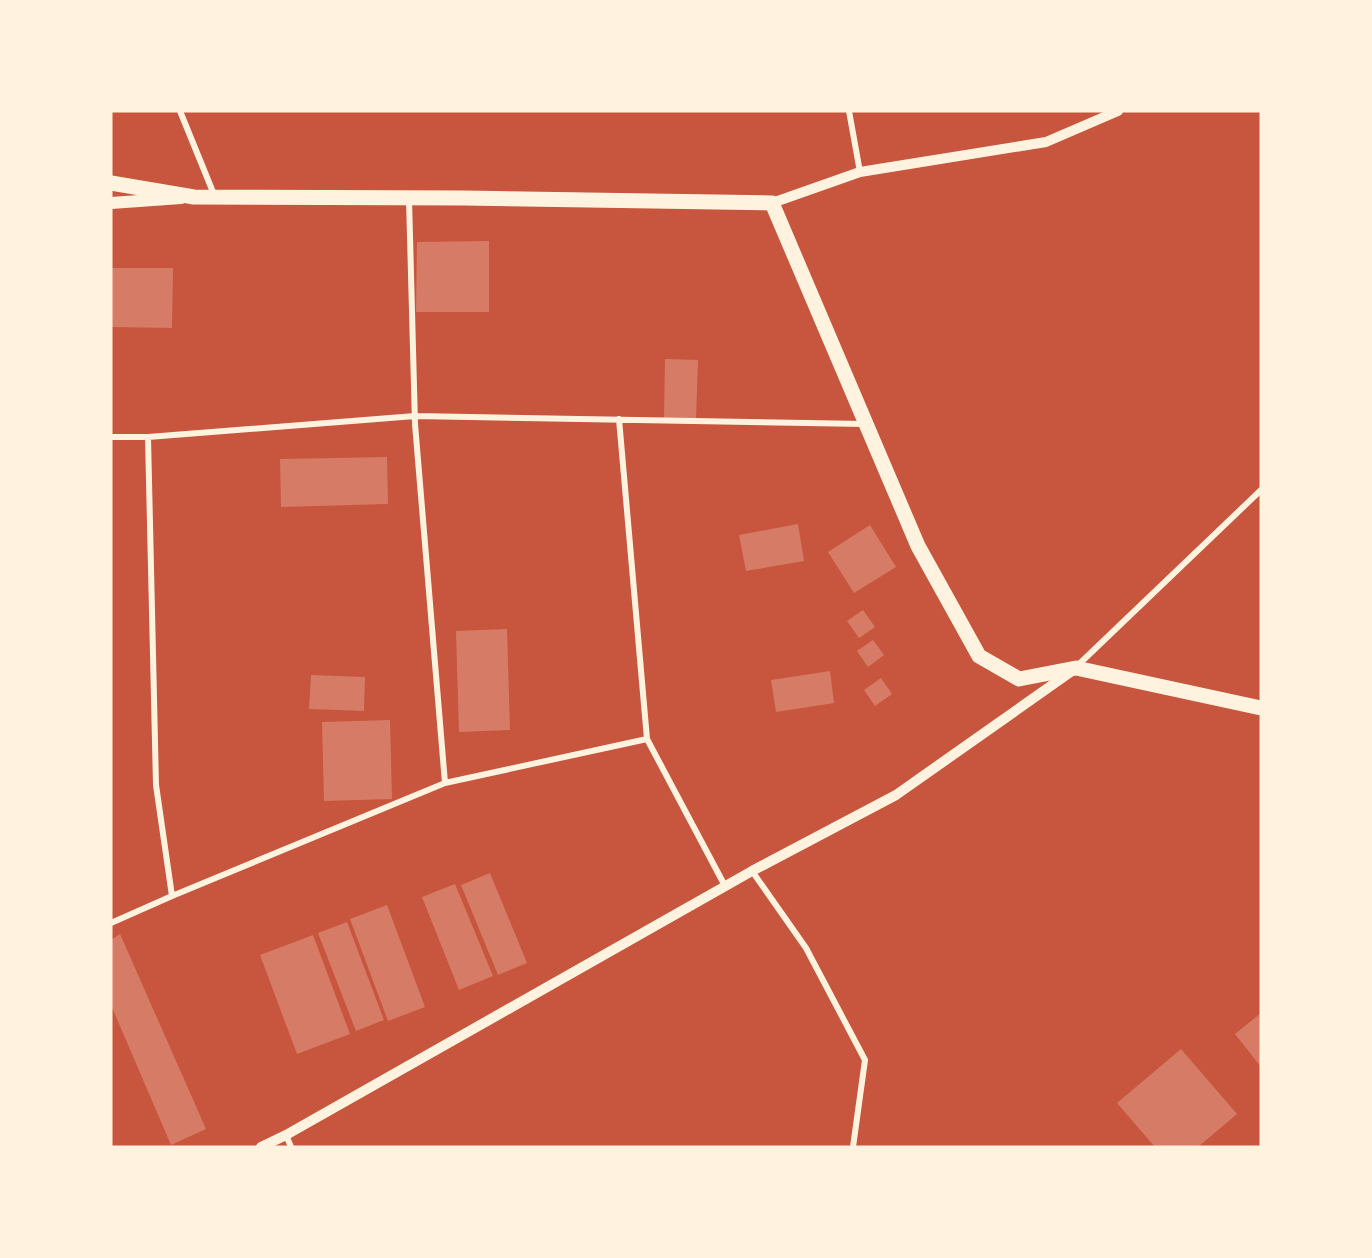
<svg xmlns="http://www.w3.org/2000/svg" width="1372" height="1258" viewBox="0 0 1372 1258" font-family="'DM Sans',sans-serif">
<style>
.building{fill:#d67c66}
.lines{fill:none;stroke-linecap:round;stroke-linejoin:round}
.minor{stroke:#fff3e0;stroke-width:6}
.tertiary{stroke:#fff3e0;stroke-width:10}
.secondary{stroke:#fff3e0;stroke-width:12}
.primary{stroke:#fff3e0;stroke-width:15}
</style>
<rect width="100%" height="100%" fill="#c8553d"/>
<path class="building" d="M489,241V312H416L417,242Z
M111,268H173L172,328L111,327Z
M665,359L698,360L696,418H664Z
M387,457L388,504L281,507L280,459Z
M798,524L804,561L746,571L739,535Z
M870,525L896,567L854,593L828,552Z
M863,610L875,627L859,638L847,621Z
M507,629L510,730L459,732L456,631Z
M873,640L884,655L868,667L857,651Z
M830,671L834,703L776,712L771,680Z
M311,675L365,677L364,711L309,709Z
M881,678L892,694L875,706L864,690Z
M390,720L392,799L324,801L322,722Z
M490,873L527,963L498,975L461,885Z
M455,884L493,976L459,990L422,897Z
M387,905L425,1007L388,1021L350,919Z
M347,922L384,1020L356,1031L318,933Z
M120,934L206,1129L171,1145L111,1005V940Z
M313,935L350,1034L297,1054L260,955Z
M1261,1013V1067L1235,1034Z
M1181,1049L1237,1114L1198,1147H1155L1117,1103Z"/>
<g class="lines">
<path class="minor" d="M180,111L215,197
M849,111L860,172
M619,419L647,739
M111,437H148L415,416L865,424
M148,437L156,785L172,896
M1076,667L1261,490
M445,783L647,739L725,886
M752,871L806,948L865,1060L853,1147
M111,923L172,896L445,783L415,424L409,199
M286,1135L291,1147"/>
<path class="tertiary" d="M772,203L860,172L1046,142L1118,111
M261,1147L286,1135L752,871L896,795L1072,671"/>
<path class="secondary" d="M111,203L181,198"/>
<path class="primary" d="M111,183L194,197L464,198L772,203L918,546L979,656L1019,679L1076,668L1261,708"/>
</g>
<rect width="1372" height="1258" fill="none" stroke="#fff3e0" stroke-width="225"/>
</svg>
